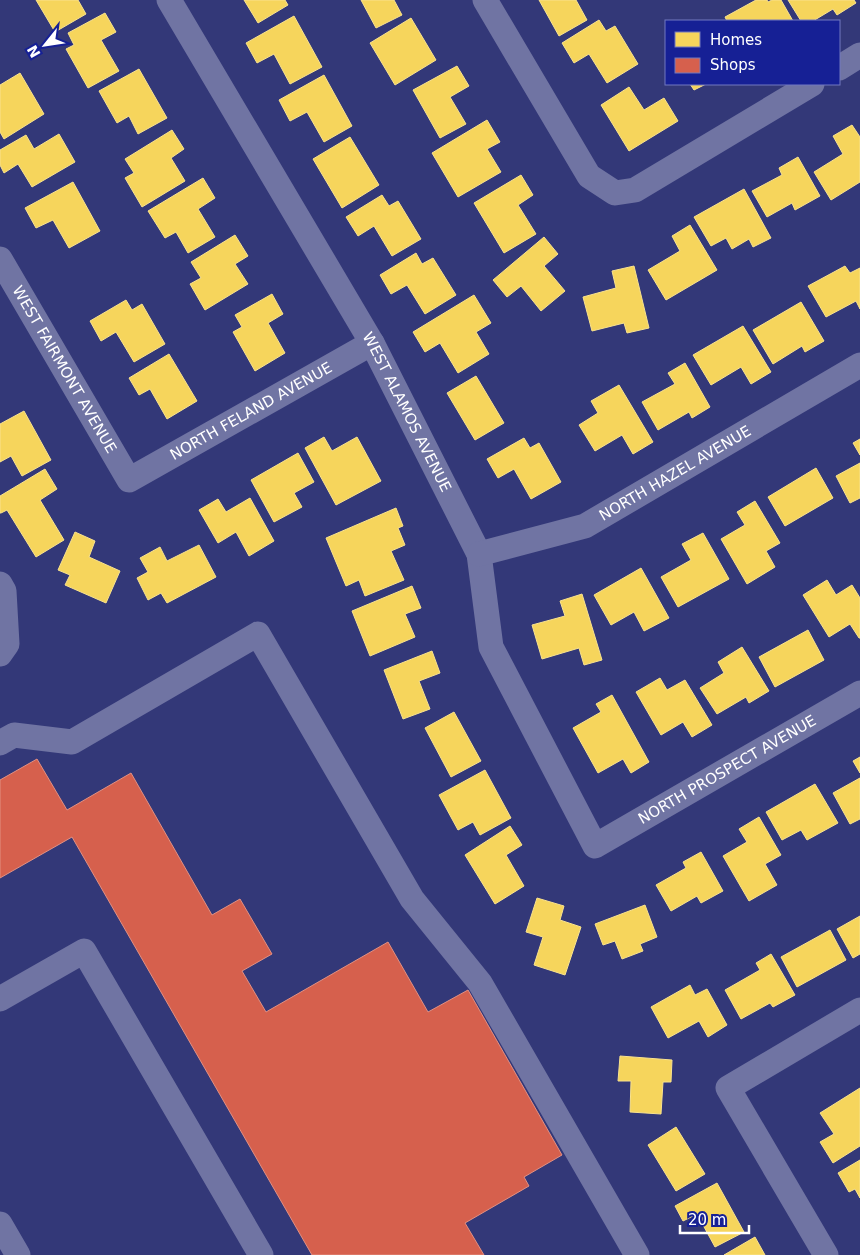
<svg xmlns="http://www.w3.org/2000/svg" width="860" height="1255" viewBox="0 0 860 1255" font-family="'DejaVu Sans',sans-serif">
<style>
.homes{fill:#f6d55c;stroke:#f9e28d}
.shops{fill:#d6604d;stroke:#e29082}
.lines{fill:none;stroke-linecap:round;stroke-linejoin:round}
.minor{stroke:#7074a3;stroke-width:25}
.labels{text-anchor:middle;stroke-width:5;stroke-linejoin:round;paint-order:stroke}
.street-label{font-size:15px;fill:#fff;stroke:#162095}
</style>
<rect width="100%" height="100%" fill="#333878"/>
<path class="homes" d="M36,0H78L86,14L55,32Z
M244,0H285L288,5L258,23Z
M361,0H394L402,15L376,28Z
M539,0H576L587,20L559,36Z
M756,0H767L768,2L772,0H781L793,21H727L725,17Z
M788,0H854L856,3L837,15L833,9L813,21H801Z
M105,13L116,32L101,40L119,71L88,88L66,49L74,45L68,33Z
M294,16L322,67L290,84L274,54L257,63L246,43Z
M411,18L436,60L395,85L370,43Z
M599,20L606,31L615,26L638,64L607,83L589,54L574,63L562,43Z
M457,66L469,86L450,97L466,124L440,138L413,90Z
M139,69L167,118L138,134L129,116L117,123L99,91Z
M20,73L44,114L4,139L0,132V85Z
M324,75L352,126L324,142L307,112L290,121L279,100Z
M690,84H706L694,90Z
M629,87L644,110L664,98L678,121L629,151L601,105Z
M487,120L500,142L487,149L501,172L458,197L432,153Z
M852,125L860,137V182L831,200L814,172L843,154L833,136Z
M172,130L184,149L171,158L185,181L142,207L125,178L134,173L125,159Z
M59,134L75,162L32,187L18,164L4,173L0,165V150L26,135L34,149Z
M350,137L379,185L342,208L313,159Z
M798,157L820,196L795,210L792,203L767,217L752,191L782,175L779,168Z
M521,175L533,195L518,205L536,234L504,253L474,203Z
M203,178L215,198L198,209L215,237L188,253L176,232L165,238L148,211Z
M73,182L100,231L69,248L53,220L36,228L25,208Z
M744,189L771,238L753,247L749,239L732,249L726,238L711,246L694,217Z
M382,195L389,206L398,201L421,239L392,256L374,226L358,236L346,217Z
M690,225L717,270L666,300L648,270L680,251L672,236Z
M235,235L248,256L235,264L248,284L205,310L190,284L201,278L191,262Z
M544,237L558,254L544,266L565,291L541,311L521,286L507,297L493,280Z
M416,253L422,264L433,258L456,295L425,314L407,285L391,294L380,275Z
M634,266L649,328L627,333L624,323L592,331L583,297L616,288L612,271Z
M845,266L850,273L860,268V309L856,301L826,317L808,286Z
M272,294L283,314L268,323L285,353L255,371L233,332L242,327L235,315Z
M474,295L491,323L476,332L489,354L458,373L440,343L425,352L413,332Z
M126,300L132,310L142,304L165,344L134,362L116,332L101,341L90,321Z
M801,302L824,341L805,352L802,346L773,364L753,330Z
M743,326L771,372L751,384L741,367L711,385L693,355Z
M169,354L197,401L167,419L150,389L139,395L129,378Z
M685,363L710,407L692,418L689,412L658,430L642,402L675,384L668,373Z
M476,376L504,423L475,440L447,393Z
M619,385L653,442L633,454L622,435L595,451L579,425L598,413L591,401Z
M24,411L51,460L22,476L11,456L0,462V424Z
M324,437L332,451L357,437L381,481L336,505L305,448Z
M524,438L530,448L539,443L561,482L531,499L514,469L498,478L487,459Z
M860,439V455L853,443Z
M298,453L314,482L294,493L302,507L274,522L251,480Z
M860,463V498L850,503L836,476Z
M816,468L833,498L785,526L768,497Z
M45,469L57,489L40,500L64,540L36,557L7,510L1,513H0V496Z
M250,498L274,541L249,556L236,532L218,543L199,510L218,499L226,512Z
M755,501L780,543L766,551L775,567L747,584L721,539L745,525L737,512Z
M396,508L403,526L398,528L405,545L391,551L404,580L365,596L359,580L346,586L326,538Z
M75,532L95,541L89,557L120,571L106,603L65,585L70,575L58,570Z
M703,533L729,579L678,607L661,577L691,560L682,544Z
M199,545L216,577L167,603L161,593L148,600L137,578L148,572L140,558L160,547L167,561Z
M641,568L669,618L644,631L634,612L611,625L594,595Z
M827,580L836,595L852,585L860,598V638H859L850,624L829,637L803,595Z
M412,586L421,608L405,614L415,637L370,656L352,611Z
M582,594L602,660L584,665L579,648L542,659L532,625L565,616L560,601Z
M808,630L824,660L775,687L759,657Z
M742,647L769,691L749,703L746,697L717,714L700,688L724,673L718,662Z
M432,651L440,673L419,681L430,709L403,719L384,670Z
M660,678L667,690L685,680L712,725L692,737L683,722L661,735L636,692Z
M612,695L649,762L631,773L623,759L598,773L573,728L601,712L596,704Z
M454,712L481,761L451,777L425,728Z
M860,757V773L853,761Z
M485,770L511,818L480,835L473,822L458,830L439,795Z
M860,778V819L850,824L833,793Z
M815,784L838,823L807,840L801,830L782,840L766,812Z
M759,817L781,855L765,864L777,885L749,901L723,856L747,842L739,829Z
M510,826L522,845L506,855L524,886L495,904L465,855Z
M701,852L723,891L701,903L697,896L671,911L656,885L686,868L683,862Z
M537,898L564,906L560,920L581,927L565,975L534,965L543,937L526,932Z
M645,905L657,937L640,944L643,951L622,959L615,941L603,945L595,924Z
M860,916V954L853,958L837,929Z
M830,930L846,960L797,987L781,957Z
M771,954L795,995L773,1007L770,1003L741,1019L725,990L760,970L756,963Z
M690,985L695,995L707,989L727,1025L708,1037L699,1021L668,1038L651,1007Z
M620,1056L672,1060L671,1082H663L661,1114L630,1112L631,1081H618Z
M860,1088V1146L833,1163L820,1142L834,1134L820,1113Z
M676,1127L705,1174L676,1191L648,1145Z
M860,1160V1198L855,1189L849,1192L838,1173Z
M717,1183L744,1232L715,1247L697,1214L683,1221L675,1206Z
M755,1237L765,1255H724Z"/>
<path class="shops" d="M37,759L67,810L131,773L212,915L240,899L272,954L242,971L266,1012L388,942L428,1012L468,990L562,1155L524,1177L529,1186L465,1223L484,1255H312L72,837L0,878V780Z"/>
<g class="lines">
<g class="minor">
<path id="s1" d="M169,0L372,343L479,554L491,647L595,846L860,693"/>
<path d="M485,0L589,176L615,193L635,190L812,84"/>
<path d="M839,68L860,55"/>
<path id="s2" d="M0,259L129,480L372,343"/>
<path id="s3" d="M479,554L585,526L860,365"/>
<path d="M0,584L4,591L7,644L0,654"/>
<path d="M0,743L14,735L72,742L258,634L412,899L480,983L637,1255"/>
<path d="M0,999L84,951L261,1255"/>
<path d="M0,1224L18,1255"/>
<path d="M826,1255L728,1088L860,1010"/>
</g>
</g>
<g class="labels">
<g class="street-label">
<text dy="5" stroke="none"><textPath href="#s2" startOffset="128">WEST FAIRMONT AVENUE</textPath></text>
<text dy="5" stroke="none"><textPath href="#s2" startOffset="396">NORTH FELAND AVENUE</textPath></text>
<text dy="5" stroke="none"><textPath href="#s1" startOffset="476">WEST ALAMOS AVENUE</textPath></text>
<text dy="5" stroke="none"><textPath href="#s3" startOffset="214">NORTH HAZEL AVENUE</textPath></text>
<text dy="5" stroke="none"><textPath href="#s1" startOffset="1106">NORTH PROSPECT AVENUE</textPath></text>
</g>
</g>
<rect x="665" y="20" width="175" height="65" fill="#162095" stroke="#7379bf"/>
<rect x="675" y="32" width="25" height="15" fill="#f6d55c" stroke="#7379bf"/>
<text x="710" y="45" font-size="15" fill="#ffffff">Homes</text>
<rect x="675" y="58" width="25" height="15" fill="#d6604d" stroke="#7379bf"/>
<text x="710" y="70" font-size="15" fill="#ffffff">Shops</text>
<g transform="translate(45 45) rotate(240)" stroke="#162095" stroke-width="4" paint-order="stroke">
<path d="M0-4L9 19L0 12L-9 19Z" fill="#ffffff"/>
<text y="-8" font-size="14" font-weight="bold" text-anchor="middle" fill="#ffffff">N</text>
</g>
<path d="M680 1225v8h69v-8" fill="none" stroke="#ffffff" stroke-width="2.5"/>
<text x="688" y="1225" font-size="15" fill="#ffffff" stroke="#162095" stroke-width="4" paint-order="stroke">20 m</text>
</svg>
